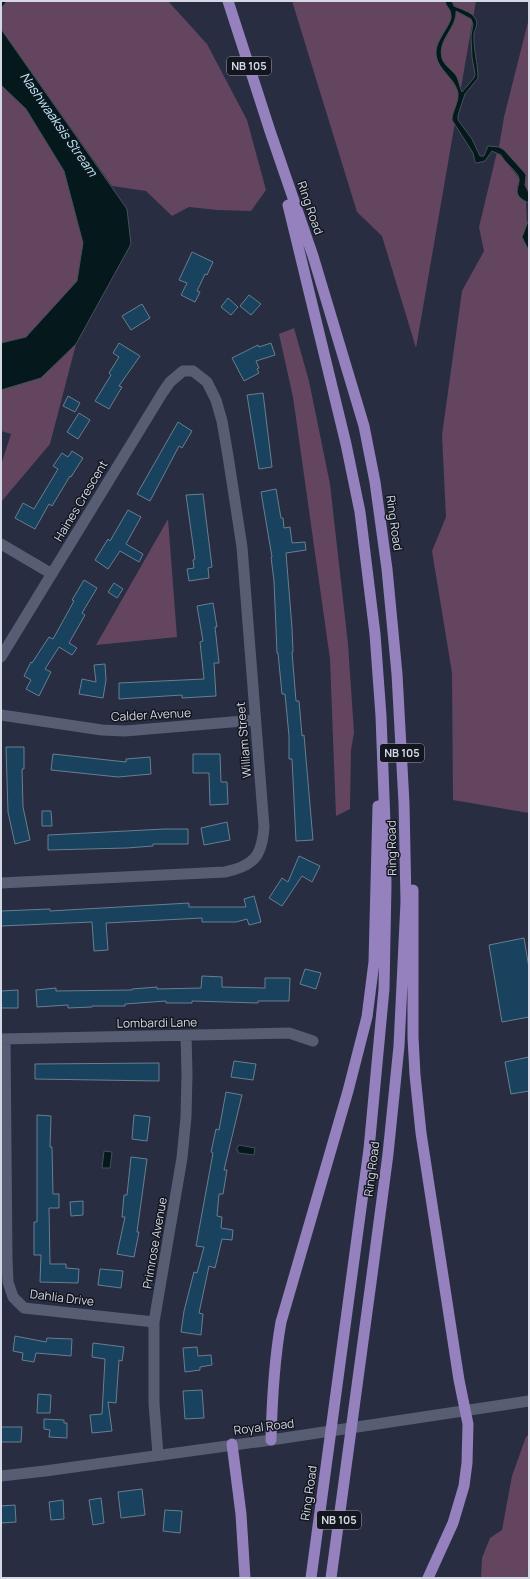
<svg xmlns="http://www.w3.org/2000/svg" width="530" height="1579" viewBox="0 0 530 1579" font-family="Manrope,sans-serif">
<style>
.green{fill:#634560}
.water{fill:#05181c;stroke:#435258;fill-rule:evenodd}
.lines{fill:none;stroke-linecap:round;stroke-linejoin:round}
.stream{stroke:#435258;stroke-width:3.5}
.building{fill:#19425f;stroke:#697e8f}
.minor{stroke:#575e74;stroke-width:11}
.secondary{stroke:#575e74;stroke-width:11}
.trunk{stroke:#9481bd;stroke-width:11}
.labels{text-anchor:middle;stroke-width:3;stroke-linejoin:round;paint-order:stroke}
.shield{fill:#13161f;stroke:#999ea9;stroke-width:1}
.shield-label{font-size:11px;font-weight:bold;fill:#d3d8e4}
.street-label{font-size:12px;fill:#d3d8e4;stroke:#13161f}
.water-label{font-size:13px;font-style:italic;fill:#b5ecf9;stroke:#13161f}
</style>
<rect width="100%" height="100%" fill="#282d41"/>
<path class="green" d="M7,1H168L207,44L247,120L266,190L251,211L217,210L189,207L172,216L146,191L112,186L1,29L2,7Z
M292,1H476L416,348L382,236L357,212Z
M529,18V193L525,185L526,175L504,150L499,147L504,117Z
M1,85L26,109L64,171L83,243L77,281L26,337L1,343Z
M497,152C499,153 519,177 519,179C520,182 517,185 517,188C518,194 522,199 526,202L527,225L522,237L529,251V813L453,800L452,673L432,551L446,517L442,435L462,291L484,251L479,227Z
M294,328L309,381L330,484L348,644L354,733L351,750L350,809L336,816L330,659L293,397L279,334Z
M76,344L50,444L1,502V465L11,434L1,431V390L41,378Z
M168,519L177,637L96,645Z
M529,1434L528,1578H481L482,1558L490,1538L502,1530L512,1476L526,1437Z"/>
<path class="water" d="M1,1H7L2,7L1,29L127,209L131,244L76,344L41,378L1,390V343L26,337L77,281L83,243L64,171L26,109L1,85Z
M445,1H452L454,6C460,9 472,12 475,18C479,24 475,28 474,34C473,49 478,63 478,78L465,94L458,115V120L472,139L480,156H484L488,146L499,147L504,150L523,171L526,175L525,185L529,193V203C506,193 525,185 517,174C512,167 505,163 501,155L492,151L485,161L477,163L475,162L473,153L452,120C452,111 459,103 458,93C455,77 435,69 436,51C437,38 453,23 451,15C451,9 446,7 445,1ZM456,11L471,19L473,24L471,36L472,57L475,74L474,78L462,92C460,88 459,82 457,77C453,70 444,66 442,58C437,40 457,28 456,11Z
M529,219V251L522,237Z
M239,1145L255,1148L254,1155L238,1153V1150H236Z
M104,1151L112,1152L110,1168H102Z"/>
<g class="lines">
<path class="stream" d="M528,1578L529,1570"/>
</g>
<path class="building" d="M192,252L213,262L207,275L205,274L197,291L200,292L195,302L181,295L187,283L179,280Z
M249,295L261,304L251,315L240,306Z
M228,298L238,307L231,315L221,307Z
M142,304L150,318L131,330L122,316Z
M119,343L140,356L119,386L122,387L109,409L95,401L111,375L109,373L119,357L113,353Z
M271,343L275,355L256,361L259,368L257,369L259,373L244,381L232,358L258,345L259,347Z
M263,393L272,467L259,469L247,395Z
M68,396L80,403L75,412L63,406Z
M79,413L90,420L78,439L67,432Z
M178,422L192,431L182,448L179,446L150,501L137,494Z
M72,451L83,458L71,477L70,476L52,506L49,504L35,529L15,518L23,503L34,509L58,469L53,466L62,453L68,457Z
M276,489L281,518H283L284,528L290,527L292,543L305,542L306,550L286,553L292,628L293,652H292L296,701H299L302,736L304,735L313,840L296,841L292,759H289V736L285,694H282L278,653H277L274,581L271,557H272L261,492Z
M203,494L212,567L208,568L209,578L189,581L187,569L194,568L193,560L195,559L186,495Z
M128,510L141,517L126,544L143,554L139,562L120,551L108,569L95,560L108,539L110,541Z
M84,580L97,588L82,613L85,615L69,643L77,648L72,655L59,647L45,669L51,672L39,696L26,689L31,680L24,676L31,662L32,663L49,637L53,639L74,601L72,600Z
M114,583L123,589L117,598L108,592Z
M213,603L217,627H215L219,663H214L216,696L182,698V695L119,699V683L204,679L200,642L203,641L197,606Z
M105,664L106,680L103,698L79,694L82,679L96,682L94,665Z
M6,747H24V769H22L23,807L30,840L15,844L8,812Z
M53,754L126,762V759L150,757L151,774L118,777L51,770Z
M193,754H220L221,782H227L228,804L210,805L209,773H193Z
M42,811H51L52,826H42Z
M227,822L230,840L204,845L201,828Z
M165,829H188V844H153V846L127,848L48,850V835Z
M299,856L320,866L312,882L302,876L282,906L269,898L282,878L288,882Z
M254,896L261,922L249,925L247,919L236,922H202V918L106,923L108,950L94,951L92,922L1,926V911L50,909V911L189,903V907H246L244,899Z
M524,938L529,968V1017L502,1022L489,945Z
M305,969L321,973L316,989L300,984Z
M202,976L222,977V987L265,988V978H290L289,1001H258V1003L192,1001V1003H166V1001L125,1004V1006H92V1007L68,1008V1005L37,1007L36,990L56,988V991L132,990V989L157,987V989L201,988Z
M18,990V1008H1V991Z
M529,1057V1091L511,1094L505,1062Z
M234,1061L256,1064L253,1080L231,1077Z
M159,1063V1081L35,1079V1064Z
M226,1092L242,1095L224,1170H227L223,1194H219L217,1216L222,1217L221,1228L233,1230L232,1240L222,1239L215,1268L209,1266L199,1313L203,1314L201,1335L181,1332L184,1311L194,1272L197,1273L204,1247L196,1246L213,1153L211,1152L216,1129L219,1130Z
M37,1115L51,1116L50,1147H52L53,1194H59V1208H49L50,1264H66V1268L79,1269L78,1283L40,1282L41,1255H34V1222H37Z
M134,1115L150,1117L147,1141L132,1139Z
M131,1157L147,1159L137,1232H139L134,1257L117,1254L125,1217H122L124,1195H127Z
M83,1201V1215L71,1216L70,1202Z
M100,1269L123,1271L121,1288L98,1285Z
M15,1336L46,1342L47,1338L72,1339L71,1356L36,1353L34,1362L22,1360L23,1353L13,1351Z
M93,1343L124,1347L122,1361L119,1360L116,1403L108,1402L112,1431L92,1433L90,1415L102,1414L105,1359L92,1357Z
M197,1347L198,1356L211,1355L212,1365L200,1367V1370L185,1372L183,1348Z
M202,1390L204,1418L185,1419L183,1391Z
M38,1394L51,1395L50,1413H37Z
M44,1419L64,1420V1423H67V1438L49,1437L50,1430L44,1429Z
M1,1427H22L21,1442H1Z
M142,1489L145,1515L121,1518L118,1492Z
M101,1498L104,1523L93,1525L89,1500Z
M63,1500L64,1519L51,1520L49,1502Z
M15,1505L16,1522L1,1523V1506Z
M165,1510L182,1511L180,1533L163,1531Z"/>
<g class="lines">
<path class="minor" d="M1,544L52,574
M1,657L163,392L170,382L183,371H193L207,382L216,400L222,421L228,456L242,547L264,827C262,856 254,866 225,872L1,883
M1,715L102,730L125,731L255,720
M1,1039L289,1033L313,1041
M5,1039L7,1259L8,1282L13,1297L24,1308L154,1322
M158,1455L154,1403V1322L182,1158L186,1117L187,1074L186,1035"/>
<path class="secondary" d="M1,1476L45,1471L271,1440L529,1401"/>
<path class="trunk" d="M228,1L270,131L313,256L364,426L375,482L387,569L397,674L404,803L406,902L399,1046L388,1154L372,1275L331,1578
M288,205L346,444L360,512L375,634L381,716L385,824L386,885L384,989L369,1149L311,1578
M413,890V1037L415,1075L421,1133L459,1380L468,1424L467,1463L464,1486L453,1523L428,1578
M271,1440C272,1400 274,1361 281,1322L348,1091L367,1017L374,962L378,806
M232,1444L241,1514L245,1578"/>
</g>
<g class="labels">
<g class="shield">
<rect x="227" y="57" width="44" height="18" rx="3"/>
<rect x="380" y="744" width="44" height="18" rx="3"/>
<rect x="317" y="1511" width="44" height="18" rx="3"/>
</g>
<g class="shield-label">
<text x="249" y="70">NB 105</text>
<text x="402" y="757">NB 105</text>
<text x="339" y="1524">NB 105</text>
</g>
<g class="street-label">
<text transform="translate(310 208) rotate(71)" y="4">Ring Road</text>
<text transform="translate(81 501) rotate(-59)" y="4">Haines Crescent</text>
<text transform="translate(394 523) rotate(82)" y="4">Ring Road</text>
<text transform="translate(151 715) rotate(-3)" y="4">Calder Avenue</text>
<text transform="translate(244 740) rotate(-95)" y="4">William Street</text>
<text transform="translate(392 848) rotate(-91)" y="4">Ring Road</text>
<text transform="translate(157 1023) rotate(-1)" y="4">Lombardi Lane</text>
<text transform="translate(372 1169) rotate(-83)" y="4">Ring Road</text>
<text transform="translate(155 1243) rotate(-80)" y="4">Primrose Avenue</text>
<text transform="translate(62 1298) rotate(7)" y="4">Dahlia Drive</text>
<text transform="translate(264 1427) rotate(-7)" y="4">Royal Road</text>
<text transform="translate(309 1493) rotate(-82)" y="4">Ring Road</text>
</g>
<g class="water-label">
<text transform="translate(59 124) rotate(55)" y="5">Nashwaaksis Stream</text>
</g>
</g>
<rect width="530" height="1579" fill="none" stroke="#d3d8e4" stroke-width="4"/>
</svg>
